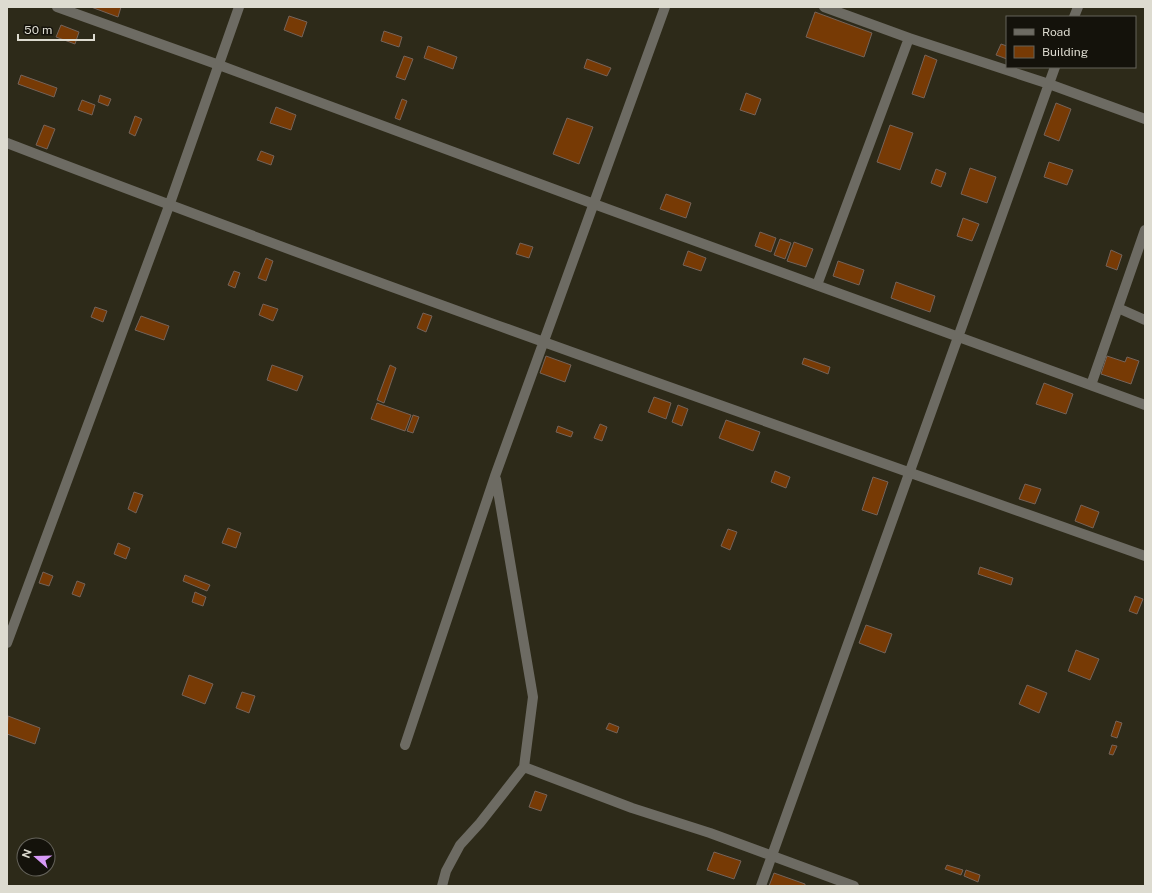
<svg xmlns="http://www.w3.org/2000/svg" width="1152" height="893" viewBox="0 0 1152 893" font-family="'Public Sans',sans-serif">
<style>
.building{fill:#773a05;stroke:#756359}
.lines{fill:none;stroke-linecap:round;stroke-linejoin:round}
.minor{stroke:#6d6b63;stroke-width:10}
</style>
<rect width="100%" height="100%" fill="#2d2a19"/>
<path class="building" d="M91,7H121L118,17Z
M815,12L872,33L864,57L806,37Z
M289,16L307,22L302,37L284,30Z
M61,25L79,32L75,44L56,37Z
M384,31L402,37L399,47L381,41Z
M1001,44L1007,46V59L996,55Z
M428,46L457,57L453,69L424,58Z
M925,55L937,60L924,98L912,94Z
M404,56L413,59L405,80L396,77Z
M587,59L611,68L607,76L584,68Z
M21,75L57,88L54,97L18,84Z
M746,93L761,99L755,115L740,110Z
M100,95L111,99L108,106L98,102Z
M402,99L407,101L400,120L395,118Z
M82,100L95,105L92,115L78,110Z
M1056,103L1071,109L1059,141L1044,135Z
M276,107L296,115L291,130L270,123Z
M135,116L142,119L135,136L129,133Z
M567,118L593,127L579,164L553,154Z
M44,125L55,129L47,149L36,145Z
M890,125L913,133L900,170L877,162Z
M261,151L274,156L271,165L257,160Z
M1049,162L1073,170L1067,185L1044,177Z
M970,168L996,177L987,203L961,194Z
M936,169L946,173L941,187L931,183Z
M666,194L691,203L686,218L660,209Z
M963,218L979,224L972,241L957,236Z
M760,232L776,238L771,252L755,246Z
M780,239L791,243L785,259L774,255Z
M794,242L813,249L806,267L787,261Z
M520,243L533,247L529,258L516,254Z
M1111,250L1122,255L1117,270L1106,266Z
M688,251L706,258L701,271L683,265Z
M266,258L273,261L266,281L258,278Z
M838,261L864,270L859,285L833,276Z
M234,271L240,273L235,288L228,285Z
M896,282L935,296L930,312L891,298Z
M263,304L278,309L273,321L259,315Z
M95,307L107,311L103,322L91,317Z
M423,313L432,316L426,332L417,328Z
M141,316L169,326L164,340L135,330Z
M546,356L571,365L565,382L540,373Z
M1107,356L1125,362L1127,357L1139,361L1131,384L1101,374Z
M804,358L830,367L828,374L802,364Z
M272,365L303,376L297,391L267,380Z
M390,365L396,368L384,403L377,400Z
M1044,383L1073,394L1066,414L1036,404Z
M654,397L671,403L666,419L648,412Z
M377,403L411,415L405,431L371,419Z
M678,405L688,409L682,426L672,422Z
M413,415L419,417L413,433L407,431Z
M726,420L760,432L753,451L719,438Z
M600,424L607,427L602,441L594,438Z
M558,426L573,432L571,437L556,432Z
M775,471L790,477L786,488L771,482Z
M873,477L888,482L877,515L862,510Z
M1025,484L1041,489L1035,504L1019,499Z
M134,492L143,495L136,513L128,509Z
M1081,505L1099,512L1093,528L1075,521Z
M228,528L241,533L236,548L222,543Z
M728,529L737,532L730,550L721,546Z
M118,543L130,548L126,559L114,554Z
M980,567L1013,578L1011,585L978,574Z
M43,572L53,576L49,586L39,583Z
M185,575L210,585L207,591L183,581Z
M77,581L85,584L80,597L72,594Z
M195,592L206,597L203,606L192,602Z
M1135,596L1143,599L1137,614L1129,611Z
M866,625L892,634L885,653L859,643Z
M1076,650L1099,659L1090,680L1068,671Z
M189,675L213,684L205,704L182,695Z
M1027,685L1047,693L1039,713L1019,704Z
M242,692L255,696L249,713L236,708Z
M8,716L40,728L35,744L7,734Z
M1116,721L1122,723L1117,738L1111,736Z
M609,723L619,727L617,733L606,729Z
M1112,745L1117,746L1113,755L1109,754Z
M535,791L547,795L541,811L529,807Z
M714,852L741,861L734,879L707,870Z
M947,865L963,870L961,875L945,869Z
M966,870L980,875L978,882L964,876Z
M774,873L805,884V886H769Z"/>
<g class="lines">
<path class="minor" d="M57,7L219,65L594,204L1145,405
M824,7L909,38L1049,84L1145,119
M1074,17L1078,7
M7,143C384,288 765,421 1145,556
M817,285L909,38
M1118,308L1145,320
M1091,385L1145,230
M7,643L169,206L239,7
M405,745L495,476L665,7
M524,767L632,808L710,833L854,886
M442,886L446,871L460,845L480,823L524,767L533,697L496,479
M761,886L1055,67"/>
</g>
<rect width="1152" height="893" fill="none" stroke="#dddbd0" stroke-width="16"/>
<rect x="1006" y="16" width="130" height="52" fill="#14120b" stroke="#64625a"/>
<rect x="1014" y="29" width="20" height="6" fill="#6d6b63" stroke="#64625a"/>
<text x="1042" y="36" font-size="12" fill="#dddbd0">Road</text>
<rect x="1014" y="46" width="20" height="12" fill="#773a05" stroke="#64625a"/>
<text x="1042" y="56" font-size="12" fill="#dddbd0">Building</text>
<g transform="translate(36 857) rotate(290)"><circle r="19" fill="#14120b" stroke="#64625a"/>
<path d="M0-3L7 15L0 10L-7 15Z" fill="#d89af8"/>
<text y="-6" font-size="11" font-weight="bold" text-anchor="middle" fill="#dddbd0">N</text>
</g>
<path d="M18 34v6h76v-6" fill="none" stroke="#dddbd0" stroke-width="2"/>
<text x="24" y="34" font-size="12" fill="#dddbd0" stroke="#14120b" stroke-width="3" paint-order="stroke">50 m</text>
</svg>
